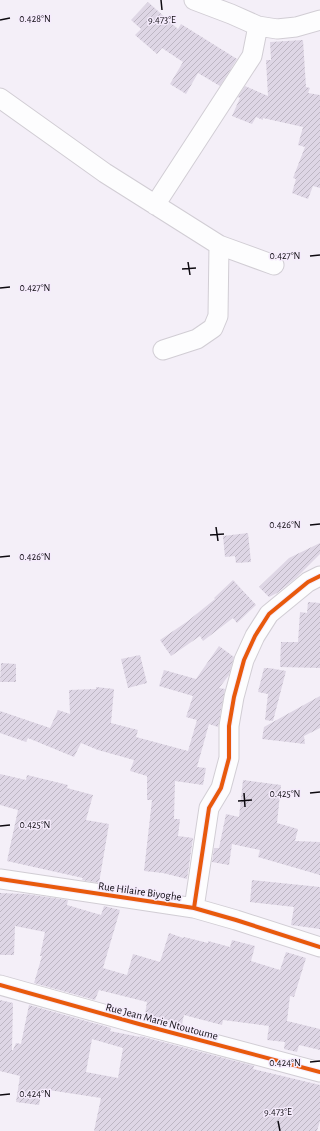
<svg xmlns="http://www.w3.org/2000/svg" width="320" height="1131" viewBox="0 0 320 1131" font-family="'Alegreya Sans',sans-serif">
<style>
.building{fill:url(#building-hatch);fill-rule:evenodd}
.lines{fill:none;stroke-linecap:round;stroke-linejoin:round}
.street-casing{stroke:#d1cdd4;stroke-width:21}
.street{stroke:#fdfdfe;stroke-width:19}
.cycleway-casing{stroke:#f5ebfc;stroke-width:6}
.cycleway{stroke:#e8590c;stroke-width:4}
.ticks{fill:none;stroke:#0e0b11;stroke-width:1.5}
.labels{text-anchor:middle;stroke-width:3;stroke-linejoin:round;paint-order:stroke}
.street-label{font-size:11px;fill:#0e0b11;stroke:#f5ebfc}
.ticks-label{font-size:10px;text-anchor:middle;fill:#0e0b11;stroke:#f5ebfc;stroke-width:3;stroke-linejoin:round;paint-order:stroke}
</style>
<defs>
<pattern id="building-hatch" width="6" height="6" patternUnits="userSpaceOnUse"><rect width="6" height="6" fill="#ded6e5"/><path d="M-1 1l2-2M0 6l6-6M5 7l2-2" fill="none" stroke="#bdb6c3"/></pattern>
</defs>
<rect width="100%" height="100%" fill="#f4eff8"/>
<path class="building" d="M148,2L178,29L181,24L237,59L220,86L198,73L186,94L170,84L183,62L162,48L157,54L135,35L141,29L131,20Z
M303,40L306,87L310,88L308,93L320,95V188L313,186L308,199L292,193L296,179L293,178L305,147L298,145L303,127L263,118V120L256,117L252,124L232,116L240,98L238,97L245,86L268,96L266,60H271L270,42Z
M248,533L251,562L236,563L235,556L225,557L223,536Z
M320,543V554L296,578L277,593L269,597L259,587L289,558Z
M233,580L256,605L237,623L233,618L203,641L200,636L171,656L160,640L188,621L215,599L214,598Z
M308,602L320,603V668L280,667L281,642H298L300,612L307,613Z
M219,646L234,657L229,675L219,688L225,689L218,727L209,724L197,767L206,768L203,785L175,781L174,819H180L178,836L193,838L187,879L163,873L144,871L152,800H147V776L130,771L134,760L98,750L81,743L74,757L28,738L26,742L0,733V711L50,728L58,710L70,714L69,690L96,689V687L114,689L111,723L138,730L136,737L188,751L197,720L186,717L193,696L159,686L164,670L196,679Z
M140,655L147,683L128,688L121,659Z
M1,663L16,664V682H0Z
M264,668H269L286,671L273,721L265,720L268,694L258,692Z
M320,696V728L304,736L305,744L262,739L264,727Z
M0,774L26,780L27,775L68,785L67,788L93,795L86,820L109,824L99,883L82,880L83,878L7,861L18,810L0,805Z
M243,780L281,785L277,823L298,829L295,841L320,842V875L258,857L260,850L232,844L229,865L212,862L214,848H219L226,814L239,817Z
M252,880L320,887V929L291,925L294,907L250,902Z
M0,893L25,894L68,900L67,905L101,915L104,906L120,910L103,968L127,975L133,954L160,962L169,933L183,938L184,937L208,943V941L230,947L232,940L255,946L251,961L280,970L286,952L306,958L294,997L290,996L287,1021L320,1029V1050L299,1045L297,1052L284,1049L285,1042L267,1040L269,1026L223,1020L222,1025L184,1015L182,1024L145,1014L147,1002L99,990L95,1000L34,983L42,956H40L45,932L15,926L14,955H0Z
M0,1000L13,1003L12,1050H13L16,1043L21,1044L29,1005L111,1028L110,1031L140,1037V1036L254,1066L253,1069L320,1085V1121L317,1131H94L101,1098L42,1089L39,1105L16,1102L20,1076L0,1071ZM92,1039L123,1048L118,1078L86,1072Z"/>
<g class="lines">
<defs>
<path id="street" d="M194,0L231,14L258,26L277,29L296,27L320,20
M0,98L105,173L219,245L274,265
M155,205L252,56L258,26
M163,350L197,339L213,328L218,316L219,245
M0,879L194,908L236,920L320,947
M194,908L209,808L221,788L229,758V726L234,697L244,660L255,636L269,614L308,582L320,576
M0,985L139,1024L320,1072"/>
</defs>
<use href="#street" class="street-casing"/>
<use href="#street" class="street"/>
<defs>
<path id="cycleway" d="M0,879L194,908L236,920L320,947
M194,908L209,808L221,788L229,758V726L234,697L244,660L255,636L269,614L308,582L320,576
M0,985L139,1024L320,1072"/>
</defs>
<use href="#cycleway" class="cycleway-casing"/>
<use href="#cycleway" class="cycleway"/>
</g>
<path class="ticks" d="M161,0L162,10M0,20L10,18M310,256L320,255M188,262L190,275M182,269L196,268M0,288L10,287M310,525L320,524M216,527L218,541M210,535L224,534M0,557L10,556M244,793L245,807M310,793L320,792M238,801L252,800M0,826L10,825M310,1062L320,1061M0,1095L10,1094M278,1121L280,1131"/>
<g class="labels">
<g class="street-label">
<text transform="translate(140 891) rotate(8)" y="4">Rue Hilaire Biyoghe</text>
<text transform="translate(162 1021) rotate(15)" y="4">Rue Jean Marie Ntoutoume</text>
</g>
</g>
<g class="ticks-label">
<text x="35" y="22">0.428°N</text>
<text x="162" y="23">9.473°E</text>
<text x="285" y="259">0.427°N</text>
<text x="35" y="291">0.427°N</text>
<text x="285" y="528">0.426°N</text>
<text x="35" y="560">0.426°N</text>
<text x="285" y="797">0.425°N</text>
<text x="35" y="828">0.425°N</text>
<text x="285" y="1066">0.424°N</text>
<text x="35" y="1097">0.424°N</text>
<text x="278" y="1115">9.473°E</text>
</g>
</svg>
